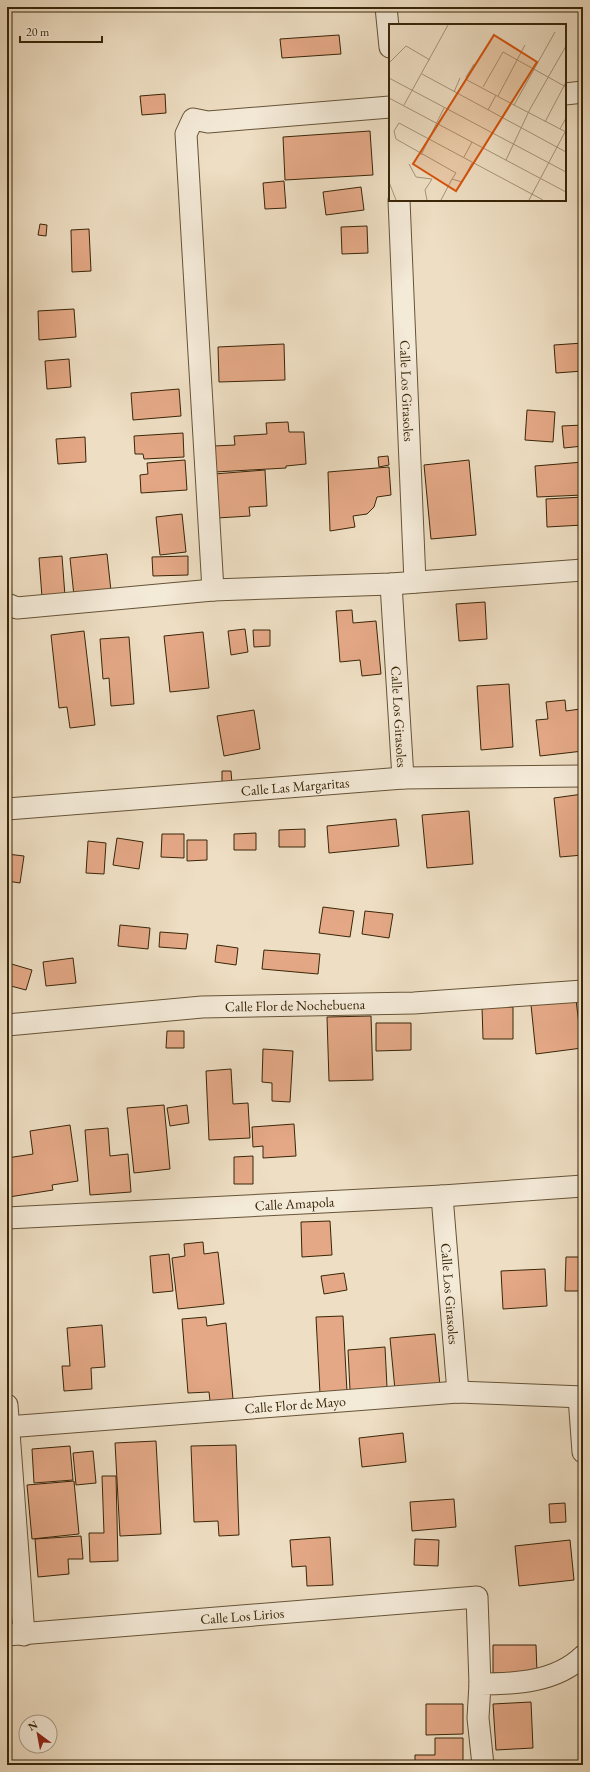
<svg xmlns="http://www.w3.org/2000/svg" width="590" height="1772" viewBox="0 0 590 1772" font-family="'EB Garamond',serif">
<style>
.building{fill:#e4a886;stroke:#392608}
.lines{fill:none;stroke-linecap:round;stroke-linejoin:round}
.street-casing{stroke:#665437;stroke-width:23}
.street{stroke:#f4ead8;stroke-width:21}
.labels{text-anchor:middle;stroke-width:3;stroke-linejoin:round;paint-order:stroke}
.street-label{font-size:14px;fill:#392608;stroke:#f4ead8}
.inset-road{fill:none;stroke:#a69478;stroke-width:1}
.view{fill:#d6540c;fill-opacity:0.15;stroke:#d6540c;stroke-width:2}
.inset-edge{fill:none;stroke:#392608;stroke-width:2}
</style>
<rect width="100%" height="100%" fill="#eedec3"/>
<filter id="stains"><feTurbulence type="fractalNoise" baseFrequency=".005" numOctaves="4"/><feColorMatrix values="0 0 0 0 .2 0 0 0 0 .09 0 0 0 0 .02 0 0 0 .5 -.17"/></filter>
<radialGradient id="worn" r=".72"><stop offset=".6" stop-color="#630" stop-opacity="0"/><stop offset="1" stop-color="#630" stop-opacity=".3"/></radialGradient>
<path class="building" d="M339,35L341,54L282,58L280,39Z
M165,94L166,113L142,115L140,96Z
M370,131L373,175L285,180L283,137Z
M284,181L286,208L265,209L263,183Z
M361,187L364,210L326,215L323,192Z
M40,224L47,225L46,236L38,235Z
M367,226L368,253L342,254L341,227Z
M89,229L91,271L72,272L71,230Z
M74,309L76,337L39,340L38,311Z
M583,343V371L556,373L554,345Z
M284,344L285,380L219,382L218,347Z
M69,359L71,387L47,389L45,361Z
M179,389L181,416L133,420L131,393Z
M527,410L555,412L553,442L525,440Z
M288,422L289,432H304L306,464L286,466V468L215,472L214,446L235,445L234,436L267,434L266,423Z
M583,425V446L564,448L562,426Z
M183,433L184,457L144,459L143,454H135L134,436Z
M85,437L86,462L58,464L56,439Z
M388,456L389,465L379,467L378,457Z
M185,460L187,490L141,493L140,475L148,474L147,463Z
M469,460L476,535L431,539L424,465Z
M583,462V495L537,497L535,466Z
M389,467L391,495L377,497L374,507L367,514L353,516L355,527L330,531L328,472Z
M265,470L267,506L249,507L250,516L217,518L214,474Z
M583,497V525L547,527L546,499Z
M182,514L186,552L160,555L156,517Z
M107,554L111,591L74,596L70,558Z
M62,556L65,596L42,597L39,558Z
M188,556V575L153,576L152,557Z
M485,602L487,639L459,641L456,604Z
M352,610L353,623L376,621L381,674L362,676L360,660L340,662L336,611Z
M245,629L248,652L231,655L228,631Z
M253,630H270V646L254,647Z
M84,631L95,725L70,728L67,707L59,708L51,635Z
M203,632L209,688L170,692L164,636Z
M129,637L134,704L111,706L109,678L103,679L100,639Z
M509,684L513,747L481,750L477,686Z
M565,700L566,711L580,709L581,715H583V751L540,756L536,720L548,719L546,702Z
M254,710L260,749L224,756L217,716Z
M222,771H231L232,784H222Z
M583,794V855L560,857L554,798Z
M469,811L473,864L427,868L422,815Z
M396,819L399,846L329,853L327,826Z
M305,829V847H279V830Z
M256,833V850H234V834Z
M162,834H184V858L161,857Z
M117,838L143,842L139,869L113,865Z
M187,840H207V860L187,861Z
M88,841L106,843L104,874L86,873Z
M7,854L24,856L20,883L7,881Z
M323,907L354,911L350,937L319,933Z
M365,911L393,914L389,938L362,934Z
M120,925L150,928L148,949L118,946Z
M160,932L188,934L186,949L159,947Z
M217,945L238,948L236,965L215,962Z
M264,950L320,954L318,974L262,969Z
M73,958L76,983L46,986L43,962Z
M8,963L32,970L26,990L7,985Z
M576,1000L582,1048L536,1054L531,1005Z
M482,1007H513V1039H483Z
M371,1016L373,1080L329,1081L327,1017Z
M376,1023H411V1050L376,1051Z
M167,1031H184V1048H166Z
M263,1049L293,1051L290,1102L272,1101V1083L262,1082Z
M231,1069L233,1104L248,1103L250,1138L209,1140L206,1071Z
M164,1105L170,1169L134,1173L127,1108Z
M187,1105L189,1123L170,1126L167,1108Z
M294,1124L296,1156L263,1158V1146L253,1147L252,1127Z
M70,1125L78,1181L52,1185L53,1190L9,1197L7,1182V1158L33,1154L30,1131Z
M108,1128L110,1156L128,1154L131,1192L90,1195L85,1130Z
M253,1156V1184H234V1157Z
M330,1221L332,1255L302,1257L301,1222Z
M203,1242L204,1254L218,1252L224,1304L178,1309L172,1258L185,1256L184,1244Z
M169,1254L173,1291L153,1293L150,1256Z
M566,1257H583V1291H565Z
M545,1269L547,1306L503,1309L501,1271Z
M344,1273L347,1290L324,1294L321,1276Z
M343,1316L347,1392L320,1394L316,1317Z
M206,1317L207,1326L226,1323L233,1399L210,1401L209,1392L188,1393L182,1319Z
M102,1325L105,1367L91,1368L92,1389L64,1391L62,1366H70L67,1328Z
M435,1334L440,1386L395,1390L390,1338Z
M385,1347L387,1387L350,1390L348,1350Z
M403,1433L406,1462L362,1467L359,1438Z
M156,1441L161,1534L120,1536L115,1443Z
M236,1445L239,1535L219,1536L218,1521L194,1522L191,1446Z
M70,1446L73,1480L34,1483L32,1449Z
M93,1451L96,1483L76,1485L73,1453Z
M102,1476H116L118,1561L90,1562L89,1533H104Z
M74,1481L79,1534L32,1539L27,1485Z
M454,1499L456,1527L412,1531L410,1502Z
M565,1503L566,1522L550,1523L549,1504Z
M81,1536L83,1559H68L69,1574L38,1577L35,1539Z
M330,1537L333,1585L307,1586L306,1566L292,1567L290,1540Z
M415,1539L439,1540L438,1566L414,1565Z
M570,1540L574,1580L519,1586L515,1546Z
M493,1645H536L537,1673H493Z
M531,1702L533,1748L496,1750L493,1704Z
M426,1704H463V1734L426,1735Z
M435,1738H463V1765H415V1755H435Z"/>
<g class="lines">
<defs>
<g id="street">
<path d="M386,7L390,47"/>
<path d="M565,94L583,92"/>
<path id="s1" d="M399,200L415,582"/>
<path id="s2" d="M391,584L403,778"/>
<path d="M213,590L186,134L193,119L208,122L390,107"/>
<path d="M7,604L17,608L213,590L391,584L583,570"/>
<path id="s3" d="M7,809L403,778L583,776"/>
<path id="s4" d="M7,1025L202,1007L414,1003L583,991"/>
<path id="s5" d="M442,1196L458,1392"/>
<path id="s6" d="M7,1218L442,1196L583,1186"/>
<path d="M579,1397L583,1452"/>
<path d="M7,1405L24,1635"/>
<path id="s7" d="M7,1427L458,1392L583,1397"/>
<path id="s8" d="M7,1635L477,1597L480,1684"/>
<path d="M483,1765L478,1718L480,1684C516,1684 556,1682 583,1656"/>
</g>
</defs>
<use href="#street" class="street-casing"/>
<use href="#street" class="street"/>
</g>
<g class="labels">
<g class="street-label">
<text dy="5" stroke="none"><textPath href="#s1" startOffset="191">Calle Los Girasoles</textPath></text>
<text dy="5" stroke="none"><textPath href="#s2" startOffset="133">Calle Los Girasoles</textPath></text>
<text dy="5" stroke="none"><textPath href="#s3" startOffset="289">Calle Las Margaritas</textPath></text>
<text dy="5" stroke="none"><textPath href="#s4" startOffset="289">Calle Flor de Nochebuena</textPath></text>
<text dy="5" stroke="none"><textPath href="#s6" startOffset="288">Calle Amapola</textPath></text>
<text dy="5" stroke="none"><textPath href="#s5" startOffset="98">Calle Los Girasoles</textPath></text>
<text dy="5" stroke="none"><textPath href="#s7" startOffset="289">Calle Flor de Mayo</textPath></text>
<text dy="5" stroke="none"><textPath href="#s8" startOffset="236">Calle Los Lirios</textPath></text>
</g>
</g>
<g transform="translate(389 24)">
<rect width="177" height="177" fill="#eedec3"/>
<path class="inset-road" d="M166,8L125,81L177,108M0,39L17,22L41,36M85,40L77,53L78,56L125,81M33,50L177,128M0,54L177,148M94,63L114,28L177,63M65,68L71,54M109,72L136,21M0,74L177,168M15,81L59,1M99,86L107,71M156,98L177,58M171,105L177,94M32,131L55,84M75,133L83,118M117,136L141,85L177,22M20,140L27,153L43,155L36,166L38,176M63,155L67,149L7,115L5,107L10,99L154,176M0,158L7,176M52,176L63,155L73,158L83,139M140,176L176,108"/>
<path class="view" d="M105,11L148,38L67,167L24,140Z"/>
<rect width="177" height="177" class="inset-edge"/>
</g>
<rect width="590" height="1772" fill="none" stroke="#eedec3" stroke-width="24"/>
<rect x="8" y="8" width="574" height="1756" fill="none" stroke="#392608" stroke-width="2"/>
<rect x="12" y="12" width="566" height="1748" fill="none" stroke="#392608"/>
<g transform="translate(38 1734) rotate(328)"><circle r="19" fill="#f4ead8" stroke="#a99c85"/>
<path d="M0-3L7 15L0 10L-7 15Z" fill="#8f2418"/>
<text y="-6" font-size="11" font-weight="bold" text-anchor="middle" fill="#392608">N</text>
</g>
<path d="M20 36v6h82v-6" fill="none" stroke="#392608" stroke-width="2"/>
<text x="26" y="36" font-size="12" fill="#392608" stroke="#f4ead8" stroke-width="3" paint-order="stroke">20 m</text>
<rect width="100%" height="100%" filter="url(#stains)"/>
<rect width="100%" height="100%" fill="url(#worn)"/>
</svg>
